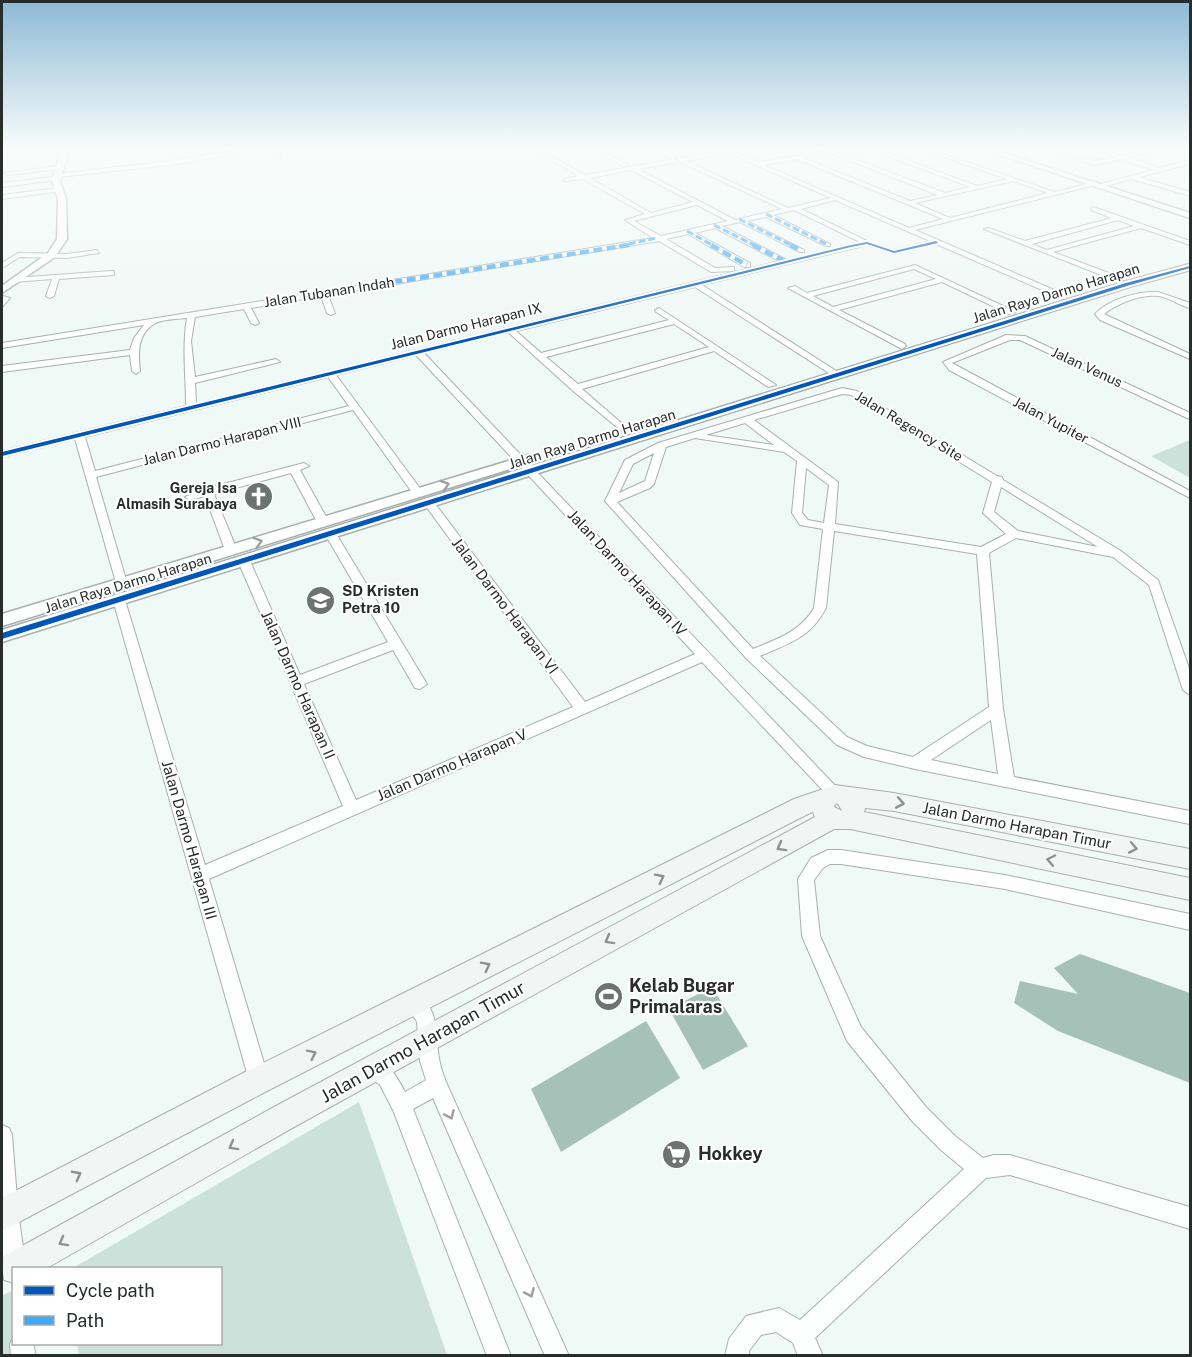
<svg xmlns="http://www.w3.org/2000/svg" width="1192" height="1357" viewBox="0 0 1192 1357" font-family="'Public Sans',sans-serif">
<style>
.green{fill:#cce1da}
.water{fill:#a6c1b8}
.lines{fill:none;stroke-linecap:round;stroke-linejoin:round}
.minor-casing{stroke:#a8b0ad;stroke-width:2}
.tertiary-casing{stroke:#a8b0ad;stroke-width:3}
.secondary-casing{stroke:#a8b0ad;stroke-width:2}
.minor{fill:#fdfefe;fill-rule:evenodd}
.tertiary{fill:#fdfefe;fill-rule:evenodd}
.secondary{fill:#f1f6f4;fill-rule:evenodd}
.quiet-far1{stroke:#3fa9f5;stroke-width:3;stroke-dasharray:7 3;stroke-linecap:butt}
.quiet{stroke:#3fa9f5;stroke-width:4.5;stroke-dasharray:9 4.5;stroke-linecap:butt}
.cycleway-casing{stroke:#fff;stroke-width:4}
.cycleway{fill:#0057b8;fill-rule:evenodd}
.oneway{stroke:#9ca09f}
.oneway2{stroke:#8c928f}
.labels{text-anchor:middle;stroke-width:4.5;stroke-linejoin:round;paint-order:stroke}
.far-street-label{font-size:14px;fill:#262d2a;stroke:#fff}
.far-poi-label{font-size:14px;font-weight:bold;fill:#262d2a;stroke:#fff;text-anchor:end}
.street-label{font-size:15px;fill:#262d2a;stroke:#fff}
.poi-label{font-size:15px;font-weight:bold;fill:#262d2a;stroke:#fff;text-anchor:start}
.near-poi-label{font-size:18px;font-weight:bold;fill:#262d2a;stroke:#fff;text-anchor:start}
.near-street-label{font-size:18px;fill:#262d2a;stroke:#fff}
</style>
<rect width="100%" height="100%" fill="#eff9f6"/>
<path class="green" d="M1190,440V478L1151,456Z
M359,1102L447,1355H79L77,1344H220V1268H73Z
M11,1291L15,1355H2V1296Z"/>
<path class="water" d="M1080,954L1190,993V1083L1058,1031L1014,1003L1020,981L1078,994L1054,968Z
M712,987L748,1046L703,1070L669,1009Z
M646,1021L680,1078L561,1152L531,1089Z"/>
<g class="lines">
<defs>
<path id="minor" d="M237,147H242L236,154L170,165L59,177L56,180L2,187V183L53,177L56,174L170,161L234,151Z
M274,147H279L281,158L276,157Z
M529,147H534L585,175L674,159L650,147H655L681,158L723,151L716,147L729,150L757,147L735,152L758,162L854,147L836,152L945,193L970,187L864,147H871L977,186L1007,179L915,147H922L1055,192L1094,182L1097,185L1154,170L1121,159L1095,165L1036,147L1095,161L1115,157L1090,147L1122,155L1167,147L1128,157L1159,168L1190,160V164L1139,177L1190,192V196L1132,179L1098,188L1095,185L915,230L1066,295V299H1063L936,244L894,254L867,245L702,285L841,374L842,376L838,379L695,287L516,331L541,353L669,320L656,312L655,310L659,308L776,385L768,387L714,351L582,389L627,428L629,430L624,433L572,390L508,332L424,353L843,794L840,798L835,800L830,798L702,662L209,879L269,1080L266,1087L259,1090L252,1087L249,1080L113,600L115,597H123L125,600L205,865L343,806L238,561L240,558L244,557L250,561L300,675L388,642L325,534L327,532H335L427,684L420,689L415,688L393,650L304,684L356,800L573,707L425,505V501H433L585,702L695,654L416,355L336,375L422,491V495H414L353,410L96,477L127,583L121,587L117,586L75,439L2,457V451L186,406C186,377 182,347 187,318C178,319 162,319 154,324C137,334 138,355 140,371L136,374L132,371L130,355L2,372V366L130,350L134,338L144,325L2,348V343L653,238L625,220L645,214L583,179L564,181V179L578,176ZM728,153L831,198L788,208L686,161ZM830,153L938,195L910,201L803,158ZM797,159L943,219L909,228L764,165ZM680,162L782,209L735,220L638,169ZM631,170L693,202L651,213L590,178ZM1013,181L1048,193L950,218L915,203ZM835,200L930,241L894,250L869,242L801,209ZM697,205L728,221L661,236L634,221ZM794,210L860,242L787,260L722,226L740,222L800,252H804V250L747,221L766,217L826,246H830V244L773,215ZM715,228L779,261L196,404L195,383L280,362L276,359L195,377L191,341L195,317L244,309L251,323L255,325L259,323L251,308L321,296L327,313L331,315L335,313L328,295L659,241L711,272L734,271V267L715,268L666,239L688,234L744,267H750V263L695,233ZM674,324L709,347L578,384L546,357ZM328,377L349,406L95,471L85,437Z
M588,147H594L628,165L623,166Z
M1172,147L1190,150V154L1173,148Z
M58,166L60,169L7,175L4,173Z
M59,188L61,191L2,199V195Z
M1093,207L1190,241V245L1141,228L1053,252L1122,278L1123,280L1119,282L984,229L989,228L1025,241L1112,218L1091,210ZM1118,220L1134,226L1047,250L1032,244Z
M97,250L99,253L67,258L20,257L2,268V263L18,253L67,254Z
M915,265L1016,312L1009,314L942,282L839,310L905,344L906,346L902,349L788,288L795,286L807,293ZM914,269L936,279L833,307L813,296Z
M111,271H114V275L59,279L54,296L50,298L46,296L52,279L14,282L10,280L14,278Z
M1158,292L1190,303V308C1181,306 1173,300 1163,297C1145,292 1118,303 1104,314L1190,354V359L1100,320L1095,314C1109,299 1138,291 1158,292Z
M3,296L10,298L2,307Z
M1006,335L1025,336L1190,413V419L1187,418L1020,340H1010L952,363L1190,491V498L949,370L943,362Z
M842,388L857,391L997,476L1002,477L1003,480L1121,551L1158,580L1190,671V695L1183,690L1149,585L1113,557L1016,538L989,553L1003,709L1014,777L1190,811V824L915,769L864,757L837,745L746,658L605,501L625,460L658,443ZM842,394L851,395L992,482L983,513L1006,534L981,547L835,524L838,482L754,420ZM745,423L774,445L706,435ZM695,438L784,452L797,461L792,513L800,525L823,529L814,608C800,632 777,639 753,649L617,502L650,488L654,484L666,447ZM654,453L645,481L619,493L633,464ZM806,468L829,485L824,523L808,520L802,513ZM1001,487L1098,547L1018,531L994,512ZM834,531L977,554L989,707L913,757L867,746L847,737L760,656C790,643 810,638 826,608ZM991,720L998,774L931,760Z
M304,463L309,466L300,470L329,522L327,524L323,525L317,522L291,473L214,494L237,550L235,553L231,554L225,550L205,496L190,500L185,497L204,489Z
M828,850H841L1005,875L1190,914V930L1005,889L841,864H830L823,868L814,880L820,936L861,1027L926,1107L955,1136L983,1158L994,1155H1010L1190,1207V1229L1010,1175L986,1178L815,1338L823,1356H798L793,1343L776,1332L761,1335L749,1351V1356H725L729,1339L746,1316L779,1308L800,1320L964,1169L941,1150L912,1121L847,1041L802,936L798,879L811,858Z
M414,994C438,1004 435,1029 438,1051C439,1062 442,1072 446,1082L569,1356H545L433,1098L413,1109L511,1356H487L393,1110L380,1085L367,1075L364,1068L367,1061L374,1058C391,1065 397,1077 405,1092L426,1080L420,1061L417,1022L405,1003L407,996Z
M2,1125L9,1128L12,1135L18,1212L26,1268H14V1279L7,1276L2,1251Z
M14,1336V1344H34L35,1356H11L10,1344Z"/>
<path id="tertiary" d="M62,147H70L60,181L66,199L67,239L55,257L2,293V286L48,253L57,239L58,199L52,181Z
M976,147H985L1190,213V218Z
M1190,264V270L1132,286L2,642V630L1124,282Z
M528,455L535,459L533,462L2,626V614Z"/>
<path id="secondary" d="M835,785L894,793L1190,849V869L894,811L865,808L864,812L1190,878V900L850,829H834L294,1127L47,1268H14V1283L4,1280L2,1264L4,1256L274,1107L815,817L813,812L810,813L269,1090L2,1231V1198L249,1070L794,799ZM836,803L839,805L842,811L834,807Z"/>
</defs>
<use href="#minor" class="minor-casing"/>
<use href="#tertiary" class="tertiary-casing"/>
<use href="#secondary" class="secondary-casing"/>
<use href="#minor" class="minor"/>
<use href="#tertiary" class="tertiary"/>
<use href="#secondary" class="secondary"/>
<path class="quiet-far1" d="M673,157L679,160
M766,214L828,245
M739,219L793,246
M714,225L756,246
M687,231L714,246
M619,246L657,238"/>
<path class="quiet" d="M711,245L747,265
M753,245L786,262
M790,245L802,251
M380,284L629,245"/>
<defs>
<path id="cycleway" d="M936,241L938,243L894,253L867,244L851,247L2,456V452L851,245L867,242L894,251Z
M1190,266V268L1130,285L2,639V633L1126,283Z"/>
</defs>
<use href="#cycleway" class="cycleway-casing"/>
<use href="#cycleway" class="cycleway"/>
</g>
<defs><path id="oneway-chevron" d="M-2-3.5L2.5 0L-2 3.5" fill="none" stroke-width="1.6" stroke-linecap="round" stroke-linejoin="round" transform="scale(1.5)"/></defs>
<g class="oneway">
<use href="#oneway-chevron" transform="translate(445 485) rotate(-17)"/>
<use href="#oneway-chevron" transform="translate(258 542) rotate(-17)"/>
<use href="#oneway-chevron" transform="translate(450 1115) rotate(66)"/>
<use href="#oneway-chevron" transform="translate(530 1293) rotate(66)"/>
</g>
<g class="oneway2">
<use href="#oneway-chevron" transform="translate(900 803) rotate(10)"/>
<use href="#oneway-chevron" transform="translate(781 847) rotate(151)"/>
<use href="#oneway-chevron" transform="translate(1133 848) rotate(11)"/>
<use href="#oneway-chevron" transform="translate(1051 860) rotate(-168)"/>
<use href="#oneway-chevron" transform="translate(660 878) rotate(-27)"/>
<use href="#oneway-chevron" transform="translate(609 940) rotate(151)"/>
<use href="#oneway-chevron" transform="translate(486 966) rotate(-27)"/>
<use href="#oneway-chevron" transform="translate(312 1054) rotate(-26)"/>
<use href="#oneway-chevron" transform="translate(233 1146) rotate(151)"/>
<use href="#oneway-chevron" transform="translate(77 1175) rotate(-28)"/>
<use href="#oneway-chevron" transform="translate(63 1242) rotate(151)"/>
</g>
<linearGradient id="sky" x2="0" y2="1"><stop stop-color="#8db9d5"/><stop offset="0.44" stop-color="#f8fcfb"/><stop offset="1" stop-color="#f8fcfb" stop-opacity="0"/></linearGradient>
<rect width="1192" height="337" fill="url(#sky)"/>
<defs>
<symbol id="church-disc" viewBox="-11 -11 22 22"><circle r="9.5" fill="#6c7471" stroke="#fff"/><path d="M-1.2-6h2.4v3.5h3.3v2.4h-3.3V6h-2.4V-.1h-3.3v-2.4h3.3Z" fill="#fff"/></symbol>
<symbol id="school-disc" viewBox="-11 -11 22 22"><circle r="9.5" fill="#6c7471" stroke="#fff"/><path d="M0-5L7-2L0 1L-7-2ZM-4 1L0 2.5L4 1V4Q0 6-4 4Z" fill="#fff"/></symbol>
<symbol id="stadium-disc" viewBox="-11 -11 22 22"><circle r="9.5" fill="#6c7471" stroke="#fff"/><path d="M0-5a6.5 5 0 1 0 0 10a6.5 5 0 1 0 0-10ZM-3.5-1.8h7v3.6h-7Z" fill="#fff"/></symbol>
<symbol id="supermarket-disc" viewBox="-11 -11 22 22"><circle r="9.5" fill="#6c7471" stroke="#fff"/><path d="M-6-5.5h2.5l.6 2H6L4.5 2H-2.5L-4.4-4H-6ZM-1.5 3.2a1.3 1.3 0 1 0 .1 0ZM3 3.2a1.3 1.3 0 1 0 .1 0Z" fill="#fff"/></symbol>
</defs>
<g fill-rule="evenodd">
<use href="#church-disc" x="242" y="480" width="33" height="33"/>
<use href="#school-disc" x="304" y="584" width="33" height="33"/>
<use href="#stadium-disc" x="592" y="980" width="33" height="33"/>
<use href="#supermarket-disc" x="660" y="1138" width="33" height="33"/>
</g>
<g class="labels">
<g class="far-street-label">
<text transform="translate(329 292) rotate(-9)" y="5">Jalan Tubanan Indah</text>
<text transform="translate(1056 293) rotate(-17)" y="5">Jalan Raya Darmo Harapan</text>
<text transform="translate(466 326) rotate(-14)" y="5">Jalan Darmo Harapan IX</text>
<text transform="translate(1087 367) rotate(25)" y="5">Jalan Venus</text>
<text transform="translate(1051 420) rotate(28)" y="5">Jalan Yupiter</text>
<text transform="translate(909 426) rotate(31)" y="5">Jalan Regency Site</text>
<text transform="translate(592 439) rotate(-17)" y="5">Jalan Raya Darmo Harapan</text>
<text transform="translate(222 441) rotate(-14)" y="5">Jalan Darmo Harapan VIII</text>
<text transform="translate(128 583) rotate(-17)" y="5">Jalan Raya Darmo Harapan</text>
</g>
<g class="far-poi-label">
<text x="237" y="493">Gereja Isa<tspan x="237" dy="16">Almasih Surabaya</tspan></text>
</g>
<g class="street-label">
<text transform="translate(627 573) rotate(47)" y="5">Jalan Darmo Harapan IV</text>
<text transform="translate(505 606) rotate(53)" y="5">Jalan Darmo Harapan VI</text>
<text transform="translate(298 685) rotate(66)" y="5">Jalan Darmo Harapan II</text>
<text transform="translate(452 765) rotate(-23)" y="5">Jalan Darmo Harapan V</text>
<text transform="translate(1017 826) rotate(11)" y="5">Jalan Darmo Harapan Timur</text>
<text transform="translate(189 840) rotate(74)" y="5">Jalan Darmo Harapan III</text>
</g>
<g class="poi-label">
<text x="342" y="596">SD Kristen<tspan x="342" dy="17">Petra 10</tspan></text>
</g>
<g class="near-poi-label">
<text x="629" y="992">Kelab Bugar<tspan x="629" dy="21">Primalaras</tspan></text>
<text x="698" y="1160">Hokkey</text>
</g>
<g class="near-street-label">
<text transform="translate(423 1042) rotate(-29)" y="6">Jalan Darmo Harapan Timur</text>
</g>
</g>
<rect width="1192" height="1357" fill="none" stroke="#262d2a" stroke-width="6"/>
<rect x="12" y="1267" width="210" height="78" fill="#ffffff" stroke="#a8abaa" stroke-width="1.5"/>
<rect x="24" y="1286" width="30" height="9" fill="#0057b8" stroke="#a8abaa" stroke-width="1.5"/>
<text x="66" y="1297" font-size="18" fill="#262d2a">Cycle path</text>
<rect x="24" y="1316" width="30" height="9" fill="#3fa9f5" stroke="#a8abaa" stroke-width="1.5"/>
<text x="66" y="1327" font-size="18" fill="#262d2a">Path</text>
</svg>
